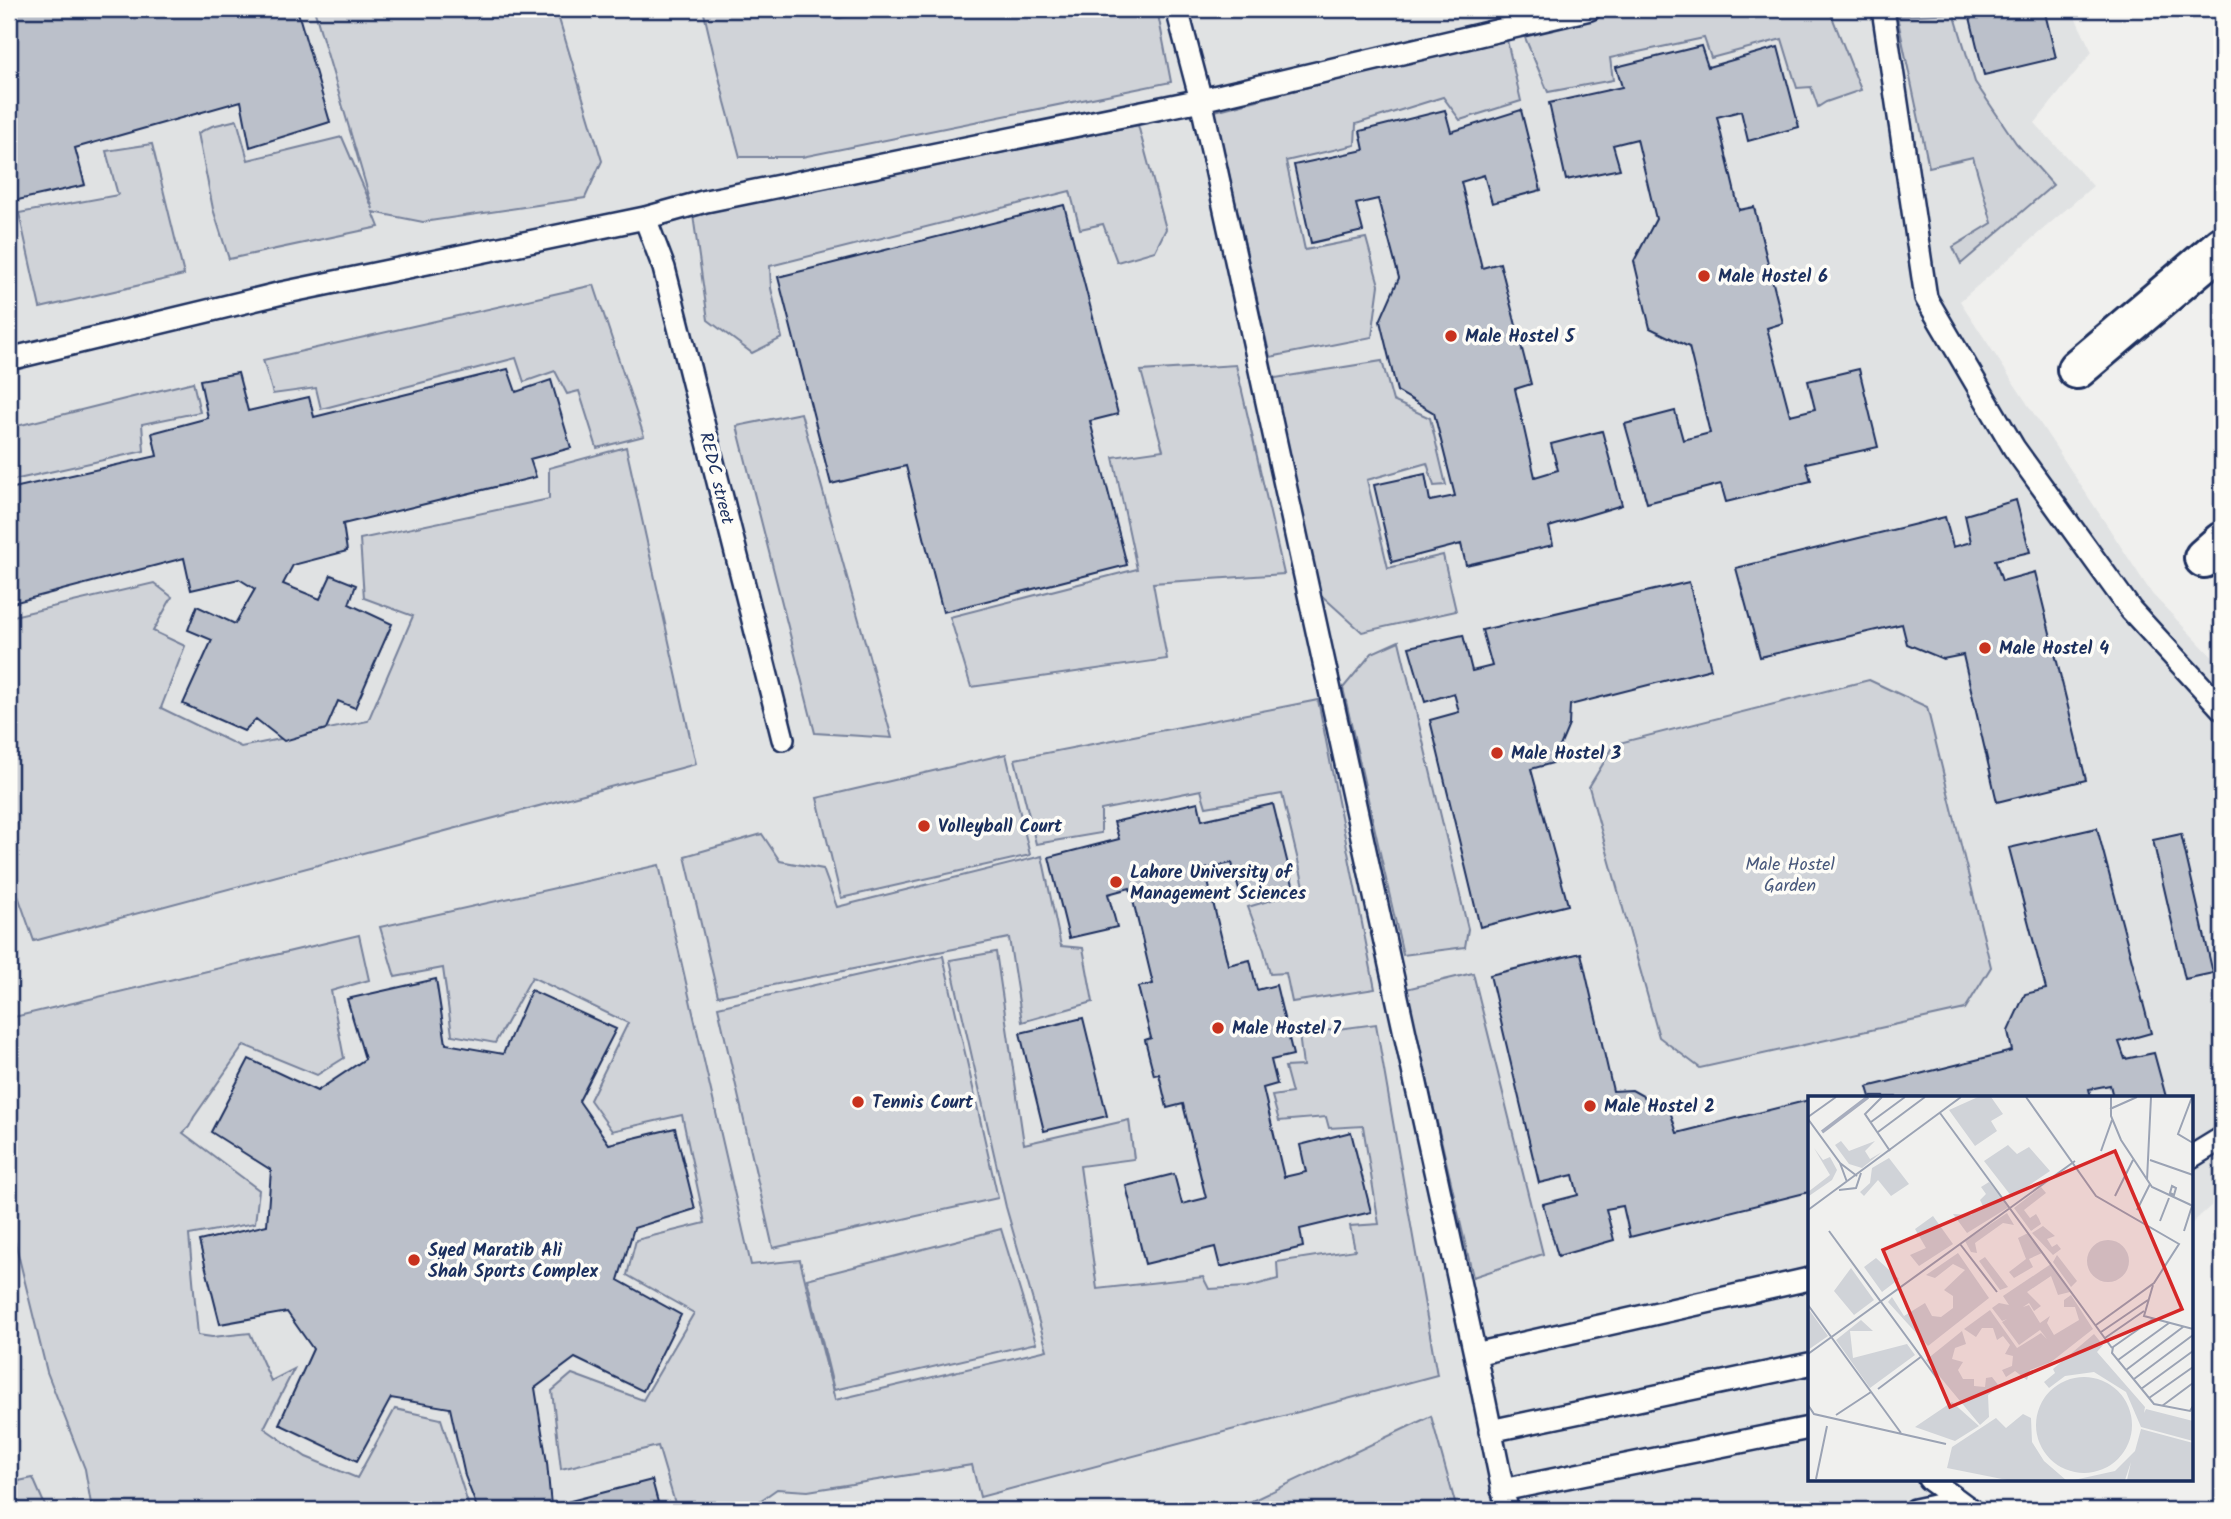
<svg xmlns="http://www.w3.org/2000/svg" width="2231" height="1519" viewBox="0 0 2231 1519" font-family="Kalam,sans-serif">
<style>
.built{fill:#e0e2e3}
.green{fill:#d0d3d8;stroke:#76819b;stroke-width:2}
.building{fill:#bbc0ca;stroke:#1b2f5e;stroke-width:2}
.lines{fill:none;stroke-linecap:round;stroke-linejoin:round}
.service-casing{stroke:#1b2f5e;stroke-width:26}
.minor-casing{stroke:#1b2f5e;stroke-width:44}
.service{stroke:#fdfcf7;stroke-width:21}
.minor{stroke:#fdfcf7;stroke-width:38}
.poi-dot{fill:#c8321e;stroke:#fdfcf7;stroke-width:2.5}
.labels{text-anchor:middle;stroke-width:7;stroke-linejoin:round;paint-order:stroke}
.poi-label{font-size:18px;font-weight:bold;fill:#1b2f5e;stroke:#fdfcf7;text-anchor:start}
.street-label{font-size:18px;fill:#1b2f5e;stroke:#fdfcf7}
.park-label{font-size:18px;fill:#48587c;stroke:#fdfcf7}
.inset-river{fill:none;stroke:#a7adbd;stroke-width:3.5}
.inset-road{fill:none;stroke:#9ba3b4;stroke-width:2}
.view{fill:#d62828;fill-opacity:0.15;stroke:#d62828;stroke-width:3.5}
.inset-edge{fill:none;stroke:#1b2f5e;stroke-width:3.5}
</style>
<rect width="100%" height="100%" fill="#f0f0ee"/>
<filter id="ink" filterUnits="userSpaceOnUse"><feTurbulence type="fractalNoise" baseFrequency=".0143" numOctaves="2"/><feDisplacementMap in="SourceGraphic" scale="14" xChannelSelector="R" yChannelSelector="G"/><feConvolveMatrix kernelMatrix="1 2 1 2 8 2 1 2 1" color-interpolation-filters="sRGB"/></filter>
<g filter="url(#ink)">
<path class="built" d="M9,9H2071L2092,52L2035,123L2093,186L1960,301L2152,594L2222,667V1196L2191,1224V1097H1809V1479H1951L1994,1510H9Z"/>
<path class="green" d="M314,9H556L602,161L585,198L423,222L373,212L379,227L229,259L213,209L198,133L212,126L237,120L248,160L342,137L373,209Z
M703,9H815L816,14L840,18L878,9H1157L1171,82L802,157H740L725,102Z
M1621,9H1829L1861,90L1826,102L1818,107L1811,87L1797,88L1782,39L1711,58L1704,38L1610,58L1613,80L1548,92L1523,33Z
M1954,13L1975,82L2016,143L2053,185L1961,264L1953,247L1992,223L1973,157L1929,167L1897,16Z
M1506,36L1521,101L1460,120L1443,97L1356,124L1355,145L1286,161L1305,250L1366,238L1379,285L1372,337L1270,357L1215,111Z
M1138,125L1166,229L1155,251L1117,262L1103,224L1080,229L1070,191L770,266L771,288L782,338L752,353L708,320L693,215Z
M152,144L184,275L40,308L19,213L118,195L106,151Z
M594,285L644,436L597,448L579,391L567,394L555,371L524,382L516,358L321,409L316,388L273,394L263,360Z
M1382,361L1393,401L1430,418L1446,485L1434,486L1427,463L1367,480L1388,568L1443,555L1456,611L1362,632L1321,595L1269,379Z
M1236,365L1284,574L1153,583L1167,659L971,687L950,617L1137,569L1113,457L1163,450L1141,371Z
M193,382L200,412L142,424L144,451L9,481V428Z
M801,413L892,738L815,733L737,426Z
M626,447L696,764L34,941L9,870V617L154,583L172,597L153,631L185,646L161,708L241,747L368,721L413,616L364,598L360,539L549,499V468Z
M1399,641L1468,929L1465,947L1403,955L1343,688L1372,653Z
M1869,680L1927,707L1991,967L1965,1009L1700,1068L1659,1037L1589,787L1615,744Z
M1318,700L1375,989L1292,1002L1286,973L1270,974L1264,950L1248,907L1305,890L1282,794L1206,807L1201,790L1101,810V833L1036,844L1015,759Z
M1006,754L1030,855L841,898L817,798Z
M762,834L780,861L823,869L837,907L1042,856L1061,946L1083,948L1093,1002L1022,1022L1009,938L718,996L685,856Z
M659,865L751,1265L800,1260L835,1400L1047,1350L1006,1207L950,960L996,952L1024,1144L1129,1120L1134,1159L1080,1166L1097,1289L1203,1277L1209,1289L1248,1287L1278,1279L1277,1262L1355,1250L1350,1226L1379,1224L1363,1126L1329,1128L1326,1117L1279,1121L1272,1096L1292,1093L1285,1067L1303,1066L1299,1034L1376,1024L1437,1375L980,1497L972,1465L808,1491L777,1489L747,1510H677L658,1446L561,1469L552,1391L572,1374L643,1400L694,1313L627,1275L636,1240L705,1223L682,1115L612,1131L590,1100L628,1023L532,977L495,1043L452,1035L443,968L395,977L380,927Z
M359,935L369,980L331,991L344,1058L317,1075L244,1045L194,1117L189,1127L183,1133L259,1190L255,1223L189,1235L198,1335L212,1337L250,1333L271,1381L294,1369L264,1428L306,1457L357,1478L395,1409L441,1419L470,1510H92L85,1469L47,1372L9,1217V1034L13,1032L14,1017Z
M943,956L998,1198L773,1248L718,1007Z
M1473,973L1543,1254L1473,1277L1406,989Z
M1001,1229L1036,1343L834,1390L807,1279Z
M1431,1416L1457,1510H1233Z
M33,1478L47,1510H9V1483Z"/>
<path class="building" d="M9,9H297L330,122L250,147L241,101L75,148L85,185L9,202Z
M1968,9H2044L2056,58L1984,75Z
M1701,46L1708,67L1778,47L1799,127L1748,141L1741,111L1717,117L1739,210L1754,207L1783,323L1767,328L1790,415L1815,409L1808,381L1859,369L1878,447L1806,463L1811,481L1726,502L1721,484L1647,503L1625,424L1675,411L1683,440L1710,433L1689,347L1650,328L1634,261L1656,219L1637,139L1613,145L1620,169L1566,180L1549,103L1622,87L1616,67Z
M1445,110L1451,132L1521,110L1541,190L1492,203L1484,175L1461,182L1482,268L1500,263L1531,384L1515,389L1535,477L1558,470L1551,444L1602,431L1622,505L1549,527L1553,545L1466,565L1461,544L1392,562L1374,485L1425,474L1430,501L1455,496L1434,413L1397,391L1380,321L1399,278L1378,199L1356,204L1363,231L1311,243L1294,165L1364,150L1360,131Z
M1064,205L1118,414L1090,421L1127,565L943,612L906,466L831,484L778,277Z
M508,369L516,392L551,380L571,448L530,459L536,477L343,524L347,551L293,565L283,584L320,599L331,575L356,585L349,604L392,624L355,708L338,701L326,729L284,741L256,719L244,731L183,704L212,640L188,630L197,606L235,624L255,589L239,579L191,590L184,558L9,604V489L157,456L152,433L208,418L200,380L238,373L248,411L309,397L314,417Z
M2016,500L2030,552L1995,560L2002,581L2035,572L2086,780L1997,802L1963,655L1943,659L1907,644L1902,624L1760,657L1736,568L1945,517L1953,547L1971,542L1965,515Z
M1689,582L1711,669L1570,705L1569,725L1553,763L1531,769L1568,905L1480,927L1430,720L1459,712L1454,693L1425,702L1409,647L1463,635L1472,671L1492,666L1482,630Z
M1198,802L1202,820L1273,804L1293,885L1241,898L1232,863L1205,869L1228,965L1250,960L1257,990L1276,985L1293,1055L1271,1060L1277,1084L1263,1088L1284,1177L1306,1172L1300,1145L1351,1132L1371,1212L1300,1229L1303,1247L1220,1267L1215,1247L1145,1264L1126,1186L1174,1174L1182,1204L1206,1198L1183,1104L1167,1108L1159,1074L1154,1075L1145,1040L1151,1038L1138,987L1153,984L1130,888L1108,894L1117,927L1069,938L1049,857L1119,839L1114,822Z
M2097,828L2151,1033L2119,1042L2125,1059L2154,1053L2166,1097H2113L2110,1085L2089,1089L2091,1097H1870L1867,1087L2012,1051L2008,1031L2025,994L2046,989L2009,848Z
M2181,834L2213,973L2185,979L2153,840Z
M1581,953L1613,1091L1632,1090L1670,1111L1677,1133L1809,1100V1192L1630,1237L1623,1206L1606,1209L1614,1240L1558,1256L1543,1204L1578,1195L1573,1175L1539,1183L1490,975Z
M436,979L446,1044L503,1054L531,990L616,1029L579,1101L609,1144L675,1128L695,1209L634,1228L618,1280L681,1315L643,1391L575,1358L535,1388L547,1463L551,1506L537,1510H478L465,1476L450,1408L391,1398L357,1461L279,1424L313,1349L287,1312L220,1324L199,1241L267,1225L271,1170L211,1132L249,1059L317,1091L365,1059L347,999Z
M1083,1018L1107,1116L1044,1131L1020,1033Z
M652,1480L660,1510H537L551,1506Z"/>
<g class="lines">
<defs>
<path id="service" d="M1177,9L1201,100L1475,1354L1507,1510
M1883,9L1926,298L2014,448L2131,610L2222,709
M645,218L664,268L783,739
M9,359L282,293L645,218L706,201L1201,100L1590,9
M2191,1157L2222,1138
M1475,1354L1809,1279
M1490,1431L1809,1364
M1929,1479L1971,1510
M1502,1490L1809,1428
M1915,1510L1958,1501"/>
<path id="minor" d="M2077,369L2222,246
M2204,558L2222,542"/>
</defs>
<use href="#service" class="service-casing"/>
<use href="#minor" class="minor-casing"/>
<use href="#service" class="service"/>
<use href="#minor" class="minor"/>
</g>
</g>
<g class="poi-dot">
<circle cx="1704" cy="276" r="7"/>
<circle cx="1451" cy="336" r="7"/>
<circle cx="1985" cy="648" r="7"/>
<circle cx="1497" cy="753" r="7"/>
<circle cx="924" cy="826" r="7"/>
<circle cx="1116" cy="882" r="7"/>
<circle cx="1218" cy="1028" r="7"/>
<circle cx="858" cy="1102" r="7"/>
<circle cx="1590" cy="1106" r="7"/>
<circle cx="414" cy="1260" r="7"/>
</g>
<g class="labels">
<g class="poi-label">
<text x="1718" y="282">Male Hostel 6</text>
<text x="1465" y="342">Male Hostel 5</text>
<text x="1999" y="654">Male Hostel 4</text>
<text x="1511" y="759">Male Hostel 3</text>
<text x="938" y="832">Volleyball Court</text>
<text x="1130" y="878">Lahore University of<tspan x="1130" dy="21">Management Sciences</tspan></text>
<text x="1232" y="1034">Male Hostel 7</text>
<text x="872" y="1108">Tennis Court</text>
<text x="1604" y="1112">Male Hostel 2</text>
<text x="428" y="1256">Syed Maratib Ali<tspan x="428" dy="21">Shah Sports Complex</tspan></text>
</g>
<g class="street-label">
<text transform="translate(717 478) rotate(76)" y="6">REDC street</text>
</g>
<g class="park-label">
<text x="1790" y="870">Male Hostel<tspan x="1790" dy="21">Garden</tspan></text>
</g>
</g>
<g transform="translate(1808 1096)">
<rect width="385" height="385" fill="#f0f0ee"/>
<path d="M170,1H183L195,18L183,25L189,35L167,50L141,14ZM33,45L41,55L67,45L57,55L62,63L74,56L54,72L41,68L27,49ZM200,49L209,58L221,51L242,75L204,101L176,65ZM6,52L15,64L22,61L29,74L24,84L1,100L0,96L22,79ZM81,62L101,88L83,100L70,84L56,100L52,96L62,87L64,72ZM181,86L201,111L159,137L145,118L163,119L175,110L172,104L178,98L173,91ZM233,91L238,97L216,114L222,122L228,118L231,123L233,128L223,135L206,112ZM199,117L206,129L195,127L167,147L169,157L163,156L157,145ZM125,120L145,148L111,170L102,159L118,152L107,133ZM235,130L247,140L239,143L244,151L249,148L253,153L245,159L224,137ZM220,137L234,157L221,163L225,171L206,182L201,176L218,163L210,142ZM279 165a21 21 0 1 1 42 0a21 21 0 1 1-42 0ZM150,157L181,202L120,250L80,206L84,201L96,220L117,207L124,220L133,221L145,212V200L136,194L157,174L145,168L127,182L118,179ZM249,159L269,185L263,191L245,166ZM177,161L200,191L192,194L171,165ZM68,162L91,183L74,196L56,171ZM243,168L262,196L250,199L243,180L219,196L233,210L226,215L221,207L215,211L221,209L232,227L242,220L239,227L246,239L271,224L267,211H256V204L263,199L285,233L243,266L222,274L219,284L207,275L198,281L194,274L204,270L205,260L197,258L202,249L195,240L189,244L185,232H174L168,241L156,233L182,214L209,252L233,237L239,243L232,234L211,249L194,226L199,223L194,225L184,212L191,207L201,209L195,200ZM43,172L66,204L46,219L26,195ZM2,215L20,240L0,254V216ZM53,224L65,235H42L45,262L99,248L107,259L62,292L28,244ZM154,235L158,248L147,252L144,263L155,266L150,274L155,283H166V290L177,291L178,282L184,281L191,290L180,299L181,321L172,329L118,264ZM286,238L295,249L289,256L337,311L336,317L338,313L385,325V345L333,331L318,296L286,276L257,280L241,292L236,286L247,277L245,273ZM228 329a48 48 0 1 1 96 0a48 48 0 1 1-96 0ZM144,306L171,330L147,345L107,331ZM215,318L223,322L224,346L236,365L258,384H199L139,372L144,351L188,322L198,332ZM333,333L385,347V384H319L323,366L317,384H266L307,375L327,355Z" fill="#d0d3d8"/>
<path class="inset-river" d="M14,36L60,1"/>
<path class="inset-road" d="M74,1L57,18L82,55M218,1L288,100L371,148L346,187L288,229M303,1V20L313,44L344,91L385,110M384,1L370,38L385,47M302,13L329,1M132,17L304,252M0,21L28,1M0,23L32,67L39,86M63,26L97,1M70,36L117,1M293,55L304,24M342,64L385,79M32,67L49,80M339,84L343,1M364,90L368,92L366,99L362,97ZM31,94L48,92L53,77M307,100L325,64M0,114L153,1M329,114L342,88M352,125L361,102M21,135L131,285M376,135L384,110M152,148L189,196M345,189L336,220L385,233M0,209L93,337M345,223L305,251L304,257L346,308L382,315L385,310M293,236L340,204M297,242L336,215M0,258L267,65M310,264L361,227M318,274L375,231M326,283L385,239M70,293L114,260M333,293L385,255M341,302L385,271M0,309L6,318L138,348M354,310L385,287M28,319L63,296M8,383L19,330"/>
<path class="view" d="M307,55L374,213L142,311L75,154Z"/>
<rect width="385" height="385" class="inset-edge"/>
</g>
<rect width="2231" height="1519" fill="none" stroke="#fdfcf7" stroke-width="35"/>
<rect x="18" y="18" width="2196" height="1484" fill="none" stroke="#1b2f5e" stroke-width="2.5" filter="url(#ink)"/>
</svg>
